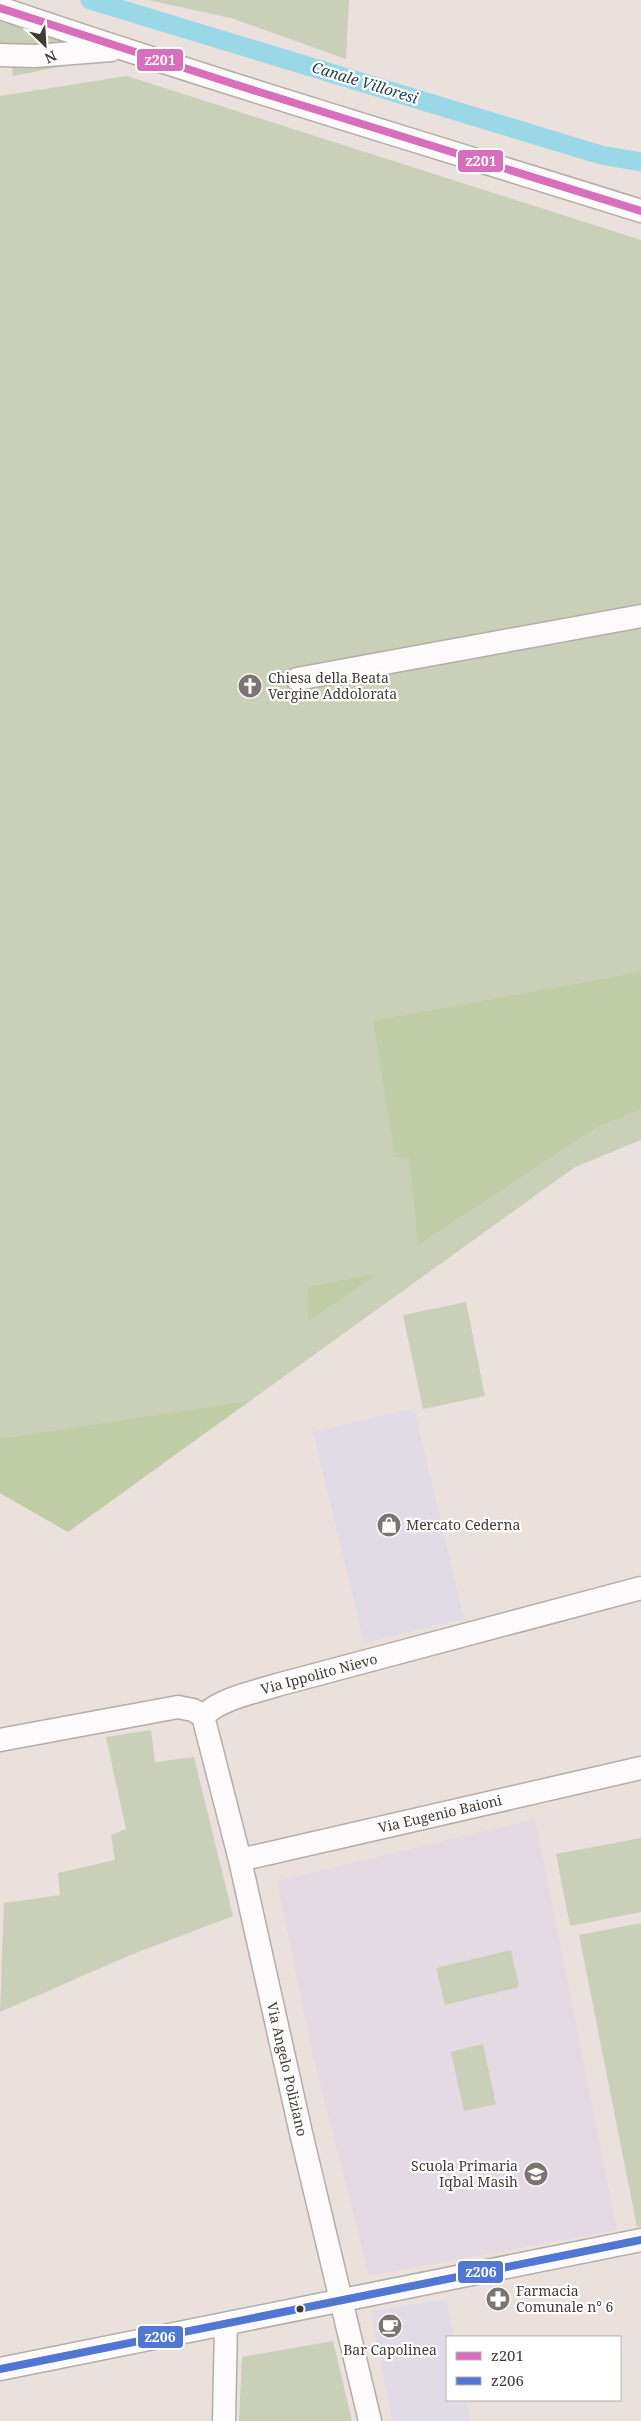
<svg xmlns="http://www.w3.org/2000/svg" width="641" height="2421" viewBox="0 0 641 2421" font-family="'Noto Serif',serif">
<style>
.commercial{fill:#e1dbe5}
.education{fill:#e3dae3}
.green{fill:#c9d0b7}
.forest{fill:#c1cda7}
.lines{fill:none;stroke-linecap:round;stroke-linejoin:round}
.canal{stroke:#9ad7e7;stroke-width:19}
.minor-casing{stroke:#b3aca8;stroke-width:25}
.minor{stroke:#fcfafa;stroke-width:22}
.bus-1-casing{stroke:#fff;stroke-width:11}
.bus-2-casing{stroke:#fff;stroke-width:11}
.bus-1{stroke:#d86fbc;stroke-width:8}
.bus-2{stroke:#5177d2;stroke-width:8}
.bus-dot{fill:#413a36;stroke:#fff;stroke-width:2}
.labels{text-anchor:middle;stroke-width:4.5;stroke-linejoin:round;paint-order:stroke}
.poi-label{font-size:14px;fill:#413a36;stroke:#fff;text-anchor:start}
.street-label{font-size:14px;fill:#413a36;stroke:#fff}
.water-label{font-size:15px;font-style:italic;fill:#1b4550;stroke:#fff}
.line-badge{stroke:#fff;stroke-width:2}
.badge-label{font-size:14px;text-anchor:middle;font-weight:bold;fill:#fff}
</style>
<rect width="100%" height="100%" fill="#eae1dc"/>
<path class="commercial" d="M414,1408L464,1619L364,1643L313,1432Z
M446,2299L454,2337H447V2400H466L470,2421H392L371,2311Z"/>
<path class="education" d="M535,1819L617,2230L369,2276L312,2052L277,1881Z"/>
<path class="green" d="M148,0H349L346,59L231,18Z
M0,22L59,38V45L0,46Z
M74,61V64L13,76L12,67L15,64Z
M127,76L641,240V1140L575,1167L68,1532L0,1493V96Z
M466,1302L485,1396L423,1409L403,1315Z
M151,1730L155,1762L194,1757L233,1916L128,1956L0,2012L4,1903L60,1895L58,1873L115,1860L111,1835L126,1829L106,1737Z
M641,1838V1912L570,1926L556,1854Z
M641,1923V2226L637,2227L579,1935Z
M511,1950L519,1987L445,2005L436,1968Z
M483,2044L496,2104L464,2111L451,2052Z
M333,2341L352,2421H239L242,2357Z"/>
<path class="forest" d="M641,972V1109L595,1128L418,1245L409,1158L395,1157L373,1021Z
M377,1274L309,1321L307,1287Z
M249,1401L68,1532L0,1493V1439Z"/>
<g class="lines">
<path class="canal" d="M90,0L601,155L641,162"/>
<defs>
<path id="minor" d="M0,8C212,80 427,144 641,211
M0,55L35,56L111,50
M297,679L641,616
M203,1716L240,1860L301,2133L370,2421
M203,1716C222,1698 252,1693 277,1685L641,1588
M0,1740L178,1707L193,1710L203,1716
M240,1860L641,1768
M0,2369L641,2240
M224,2421L226,2324"/>
</defs>
<use href="#minor" class="minor-casing"/>
<use href="#minor" class="minor"/>
<defs>
<path id="bus-1" d="M0,8L240,86L641,211"/>
<path id="bus-2" d="M0,2369L641,2240"/>
</defs>
<use href="#bus-1" class="bus-1-casing"/>
<use href="#bus-2" class="bus-2-casing"/>
<use href="#bus-1" class="bus-1"/>
<use href="#bus-2" class="bus-2"/>
</g>
<defs>
<symbol id="church-disc" viewBox="-11 -11 22 22"><circle r="9.5" fill="#7c7470" stroke="#fff"/><path d="M-1.2-6h2.4v3.5h3.3v2.4h-3.3V6h-2.4V-.1h-3.3v-2.4h3.3Z" fill="#fff"/></symbol>
<symbol id="shop-disc" viewBox="-11 -11 22 22"><circle r="9.5" fill="#7c7470" stroke="#fff"/><path d="M-5-2.5h2.3a2.7 3.5 0 0 1 5.4 0H5L5.5 6h-11ZM-1.5-2.5h3a1.5 2.3 0 0 0-3 0Z" fill="#fff"/></symbol>
<symbol id="school-disc" viewBox="-11 -11 22 22"><circle r="9.5" fill="#7c7470" stroke="#fff"/><path d="M0-5L7-2L0 1L-7-2ZM-4 1L0 2.5L4 1V4Q0 6-4 4Z" fill="#fff"/></symbol>
<symbol id="pharmacy-disc" viewBox="-11 -11 22 22"><circle r="9.5" fill="#7c7470" stroke="#fff"/><path d="M-2-6h4v4h4v4h-4v4h-4v-4h-4v-4h4Z" fill="#fff"/></symbol>
<symbol id="cafe-disc" viewBox="-11 -11 22 22"><circle r="9.5" fill="#7c7470" stroke="#fff"/><path d="M-5.5-4.5H6V0H3Q3 3.5 0 3.5H-2.5Q-5.5 3.5-5.5 0ZM3-3.2v2h1.7v-2ZM-6 4.5H4V6H-6Z" fill="#fff"/></symbol>
</defs>
<g fill-rule="evenodd">
<use href="#church-disc" x="236" y="672" width="28" height="28"/>
<use href="#shop-disc" x="375" y="1511" width="28" height="28"/>
<use href="#school-disc" x="522" y="2160" width="28" height="28"/>
<use href="#pharmacy-disc" x="484" y="2285" width="28" height="28"/>
<use href="#cafe-disc" x="376" y="2312" width="28" height="28"/>
</g>
<circle class="bus-dot" cx="300" cy="2309" r="4.5"/>
<g class="labels">
<g class="poi-label">
<text x="268" y="683">Chiesa della Beata<tspan x="268" dy="16">Vergine Addolorata</tspan></text>
<text x="406" y="1530">Mercato Cederna</text>
<text x="518" y="2171" text-anchor="end">Scuola Primaria<tspan x="518" dy="16">Iqbal Masih</tspan></text>
<text x="516" y="2296">Farmacia<tspan x="516" dy="16">Comunale n° 6</tspan></text>
<text x="390" y="2355" text-anchor="middle">Bar Capolinea</text>
</g>
<g class="street-label">
<text transform="translate(319 1674) rotate(-15)" y="5">Via Ippolito Nievo</text>
<text transform="translate(440 1814) rotate(-13)" y="5">Via Eugenio Baioni</text>
<text transform="translate(287 2069) rotate(77)" y="5">Via Angelo Poliziano</text>
</g>
<g class="water-label">
<text transform="translate(365 83) rotate(17)" y="5">Canale Villoresi</text>
</g>
</g>
<g class="line-badge">
<rect x="136" y="48" width="48" height="24" rx="5" fill="#d86fbc"/>
<rect x="457" y="149" width="47" height="24" rx="5" fill="#d86fbc"/>
<rect x="457" y="2260" width="47" height="24" rx="5" fill="#5177d2"/>
<rect x="137" y="2325" width="47" height="24" rx="5" fill="#5177d2"/>
</g>
<g class="badge-label">
<text x="160" y="65">z201</text>
<text x="481" y="166">z201</text>
<text x="481" y="2277">z206</text>
<text x="160" y="2342">z206</text>
</g>
<rect x="446" y="2336" width="175" height="65" fill="#ffffff" stroke="#b3b0af"/>
<rect x="456" y="2352" width="25" height="8" fill="#d86fbc" stroke="#b3b0af"/>
<text x="491" y="2361" font-size="15" fill="#413a36">z201</text>
<rect x="456" y="2377" width="25" height="8" fill="#5177d2" stroke="#b3b0af"/>
<text x="491" y="2386" font-size="15" fill="#413a36">z206</text>
<g transform="translate(45 45) rotate(155)" stroke="#ffffff" stroke-width="4" paint-order="stroke">
<path d="M0-4L9 19L0 12L-9 19Z" fill="#413a36"/>
<text y="-8" font-size="14" font-weight="bold" text-anchor="middle" fill="#413a36">N</text>
</g>
</svg>
